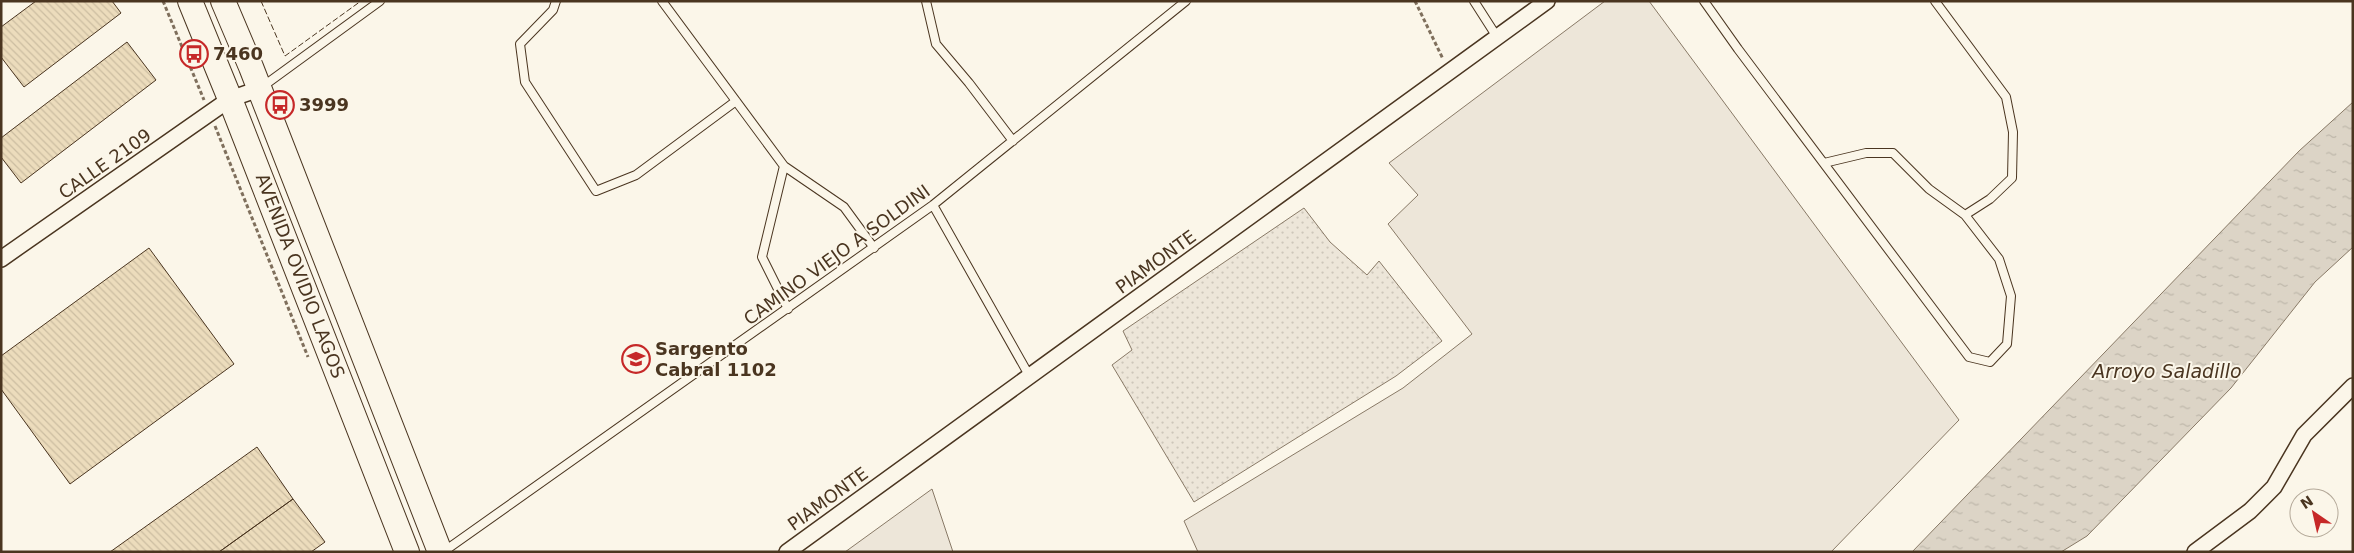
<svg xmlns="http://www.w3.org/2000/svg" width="2354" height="553" viewBox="0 0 2354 553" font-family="'DejaVu Sans',sans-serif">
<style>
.grass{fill:#ede6d9;stroke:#887966}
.park{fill:url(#park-dots);stroke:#887966}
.water{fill:url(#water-ripples);stroke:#887966}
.building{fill:url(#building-back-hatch);stroke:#4a3520}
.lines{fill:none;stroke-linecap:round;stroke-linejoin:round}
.service-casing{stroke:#4a3520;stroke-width:10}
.minor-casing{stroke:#4a3520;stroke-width:18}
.primary-casing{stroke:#4a3520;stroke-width:26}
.path{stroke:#7f6f5c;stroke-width:3;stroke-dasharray:4 2.5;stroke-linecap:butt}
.service{stroke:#fbf6e9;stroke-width:8}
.minor{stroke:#fbf6e9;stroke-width:15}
.primary{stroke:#fbf6e9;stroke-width:24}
.fence{stroke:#4a3520;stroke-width:1;stroke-dasharray:6 2.5;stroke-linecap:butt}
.labels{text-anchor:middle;stroke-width:4;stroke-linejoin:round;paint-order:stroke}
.poi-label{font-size:18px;font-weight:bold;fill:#4a3520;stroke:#fbf6e9;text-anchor:start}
.street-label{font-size:18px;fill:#4a3520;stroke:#fbf6e9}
.water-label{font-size:19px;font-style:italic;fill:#4a3520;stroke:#fbf6e9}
</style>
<defs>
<pattern id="park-dots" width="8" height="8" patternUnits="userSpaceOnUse" patternTransform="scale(1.25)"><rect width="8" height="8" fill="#ede6d9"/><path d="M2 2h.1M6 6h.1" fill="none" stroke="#cdc6ba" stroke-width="1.8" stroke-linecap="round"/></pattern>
<pattern id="water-ripples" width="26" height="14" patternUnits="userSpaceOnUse" patternTransform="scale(1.25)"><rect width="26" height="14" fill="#dcd4c6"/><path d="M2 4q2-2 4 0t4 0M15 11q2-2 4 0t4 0" fill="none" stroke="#beb7aa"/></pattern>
<pattern id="building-back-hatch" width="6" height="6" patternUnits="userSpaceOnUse" patternTransform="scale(1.25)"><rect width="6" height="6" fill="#ecdcbc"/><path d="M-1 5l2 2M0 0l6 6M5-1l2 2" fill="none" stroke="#ccbda1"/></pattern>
</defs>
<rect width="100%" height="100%" fill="#fbf6e9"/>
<path class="grass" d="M1605,1H1649L1959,420L1831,552H1198L1184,521L1403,388L1472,334L1388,224L1418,195L1389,163Z
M932,489L953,552H845Z"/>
<path class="park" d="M1304,208L1330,242L1367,275L1379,261L1442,341L1396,376L1194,502L1112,365L1132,350L1123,331Z"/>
<path class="water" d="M2353,102V247L2315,282L2231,388L2087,536L2061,552H1912L2299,151Z"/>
<path class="building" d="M36,1H112L121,13L24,87L1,57V27Z
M127,42L156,80L21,183L1,157V138Z
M149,248L234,364L70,484L1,389V356Z
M257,447L293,499L219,552H110Z
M293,499L325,542L311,552H219Z"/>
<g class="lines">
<defs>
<path id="service" d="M556,1L553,10L520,44L525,82L596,191L636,175L736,101
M662,1L784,166L762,257L788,309
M926,1L936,44L969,83L1013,141
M1474,1L1497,37
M1704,1L1738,49L1969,357L1990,362L2007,344L2011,296L1999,259L1965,215L1929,189L1893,153H1866L1824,163
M1935,1L2006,97L2013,132L2012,178L1990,199L1965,215
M262,87L380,1
M784,166L844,207L874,248
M933,205L1030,377
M443,552L933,205L1186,1"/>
<path id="minor" d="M1,259L230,99L259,89
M787,552L1547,1
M2195,552L2250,511L2274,487L2304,435L2353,386"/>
<path id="primary" d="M190,1L230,99L407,552
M223,1L251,67L440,552"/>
</defs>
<use href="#service" class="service-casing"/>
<use href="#minor" class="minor-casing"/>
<use href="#primary" class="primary-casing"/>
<path class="path" d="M163,1L204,100
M1415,1L1443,59
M215,126L308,357"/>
<use href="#service" class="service"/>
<use href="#minor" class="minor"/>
<use href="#primary" class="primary"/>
<path class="fence" d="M261,1L285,56L361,1"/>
</g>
<defs>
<symbol id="bus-ring" viewBox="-11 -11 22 22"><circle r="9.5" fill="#fbf6e9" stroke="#c62828" stroke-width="1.5"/><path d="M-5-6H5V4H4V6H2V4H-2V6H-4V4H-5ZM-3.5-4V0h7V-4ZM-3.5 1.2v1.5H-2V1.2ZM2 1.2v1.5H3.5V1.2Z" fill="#c62828"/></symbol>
<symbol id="school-ring" viewBox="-11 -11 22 22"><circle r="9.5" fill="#fbf6e9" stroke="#c62828" stroke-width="1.5"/><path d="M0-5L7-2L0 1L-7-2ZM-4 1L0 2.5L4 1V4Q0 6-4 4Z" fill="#c62828"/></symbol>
</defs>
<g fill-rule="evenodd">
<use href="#bus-ring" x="178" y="38" width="32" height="32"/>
<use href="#bus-ring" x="264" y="89" width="32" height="32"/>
<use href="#school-ring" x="620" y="343" width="32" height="32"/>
</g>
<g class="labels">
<g class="poi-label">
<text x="213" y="60">7460</text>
<text x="299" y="111">3999</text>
<text x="655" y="355">Sargento<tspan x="655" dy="21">Cabral 1102</tspan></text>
</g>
<g class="street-label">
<text transform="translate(105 164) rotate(-35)" y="6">CALLE 2109</text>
<text transform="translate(837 255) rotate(-36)" y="6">CAMINO VIEJO A SOLDINI</text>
<text transform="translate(1156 262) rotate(-36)" y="6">PIAMONTE</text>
<text transform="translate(300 276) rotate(69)" y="6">AVENIDA OVIDIO LAGOS</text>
<text transform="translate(828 499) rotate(-36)" y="6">PIAMONTE</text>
</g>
<g class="water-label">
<text x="2167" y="378">Arroyo Saladillo</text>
</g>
</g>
<rect width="2354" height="553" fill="none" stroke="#4a3520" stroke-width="5"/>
<g transform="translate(2314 513) rotate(326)"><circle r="24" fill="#fbf6e9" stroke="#b4a999"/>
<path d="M0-4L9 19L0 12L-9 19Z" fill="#c62828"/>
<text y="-8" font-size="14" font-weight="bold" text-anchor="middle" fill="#4a3520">N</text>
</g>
</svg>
